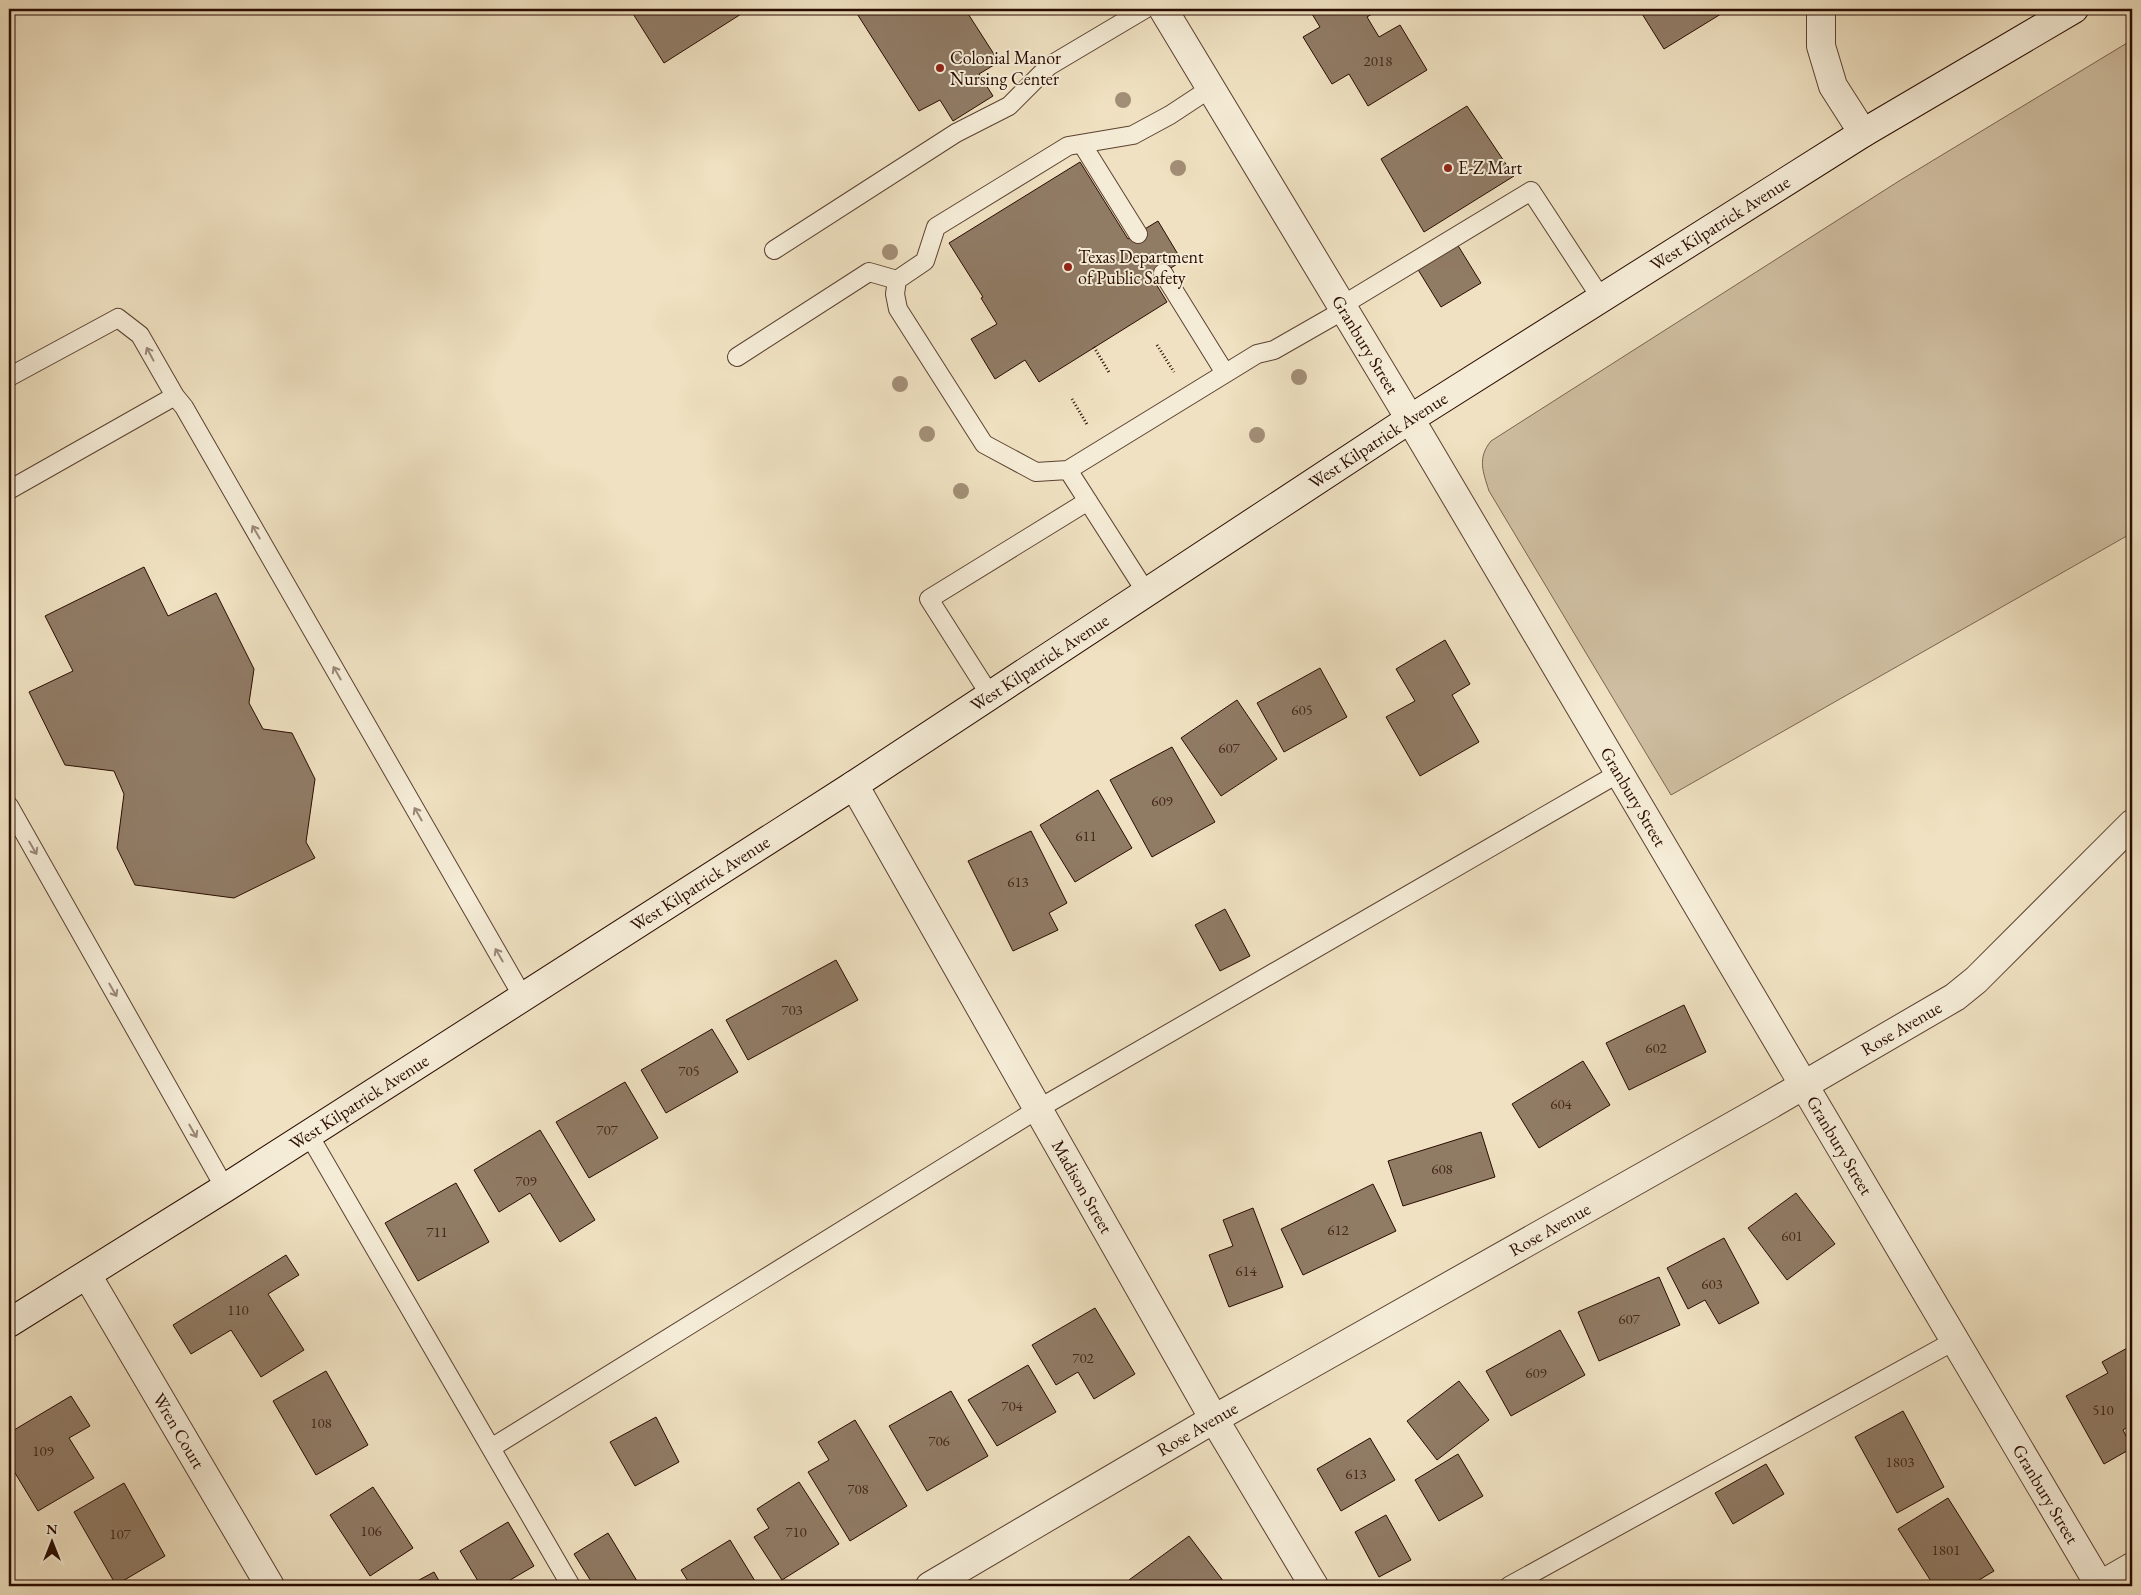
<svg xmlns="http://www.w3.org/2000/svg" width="2141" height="1595" viewBox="0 0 2141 1595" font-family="'EB Garamond',serif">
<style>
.green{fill:#cebda0;stroke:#7c6450}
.building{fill:#907b65;stroke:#2a0c01}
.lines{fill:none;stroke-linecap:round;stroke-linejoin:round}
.service-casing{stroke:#5b4131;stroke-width:20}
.minor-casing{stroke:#5b4131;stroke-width:30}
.tertiary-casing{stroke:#5b4131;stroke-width:30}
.secondary-casing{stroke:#2a0c01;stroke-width:30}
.path{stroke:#2a0c01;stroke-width:3;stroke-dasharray:1 2.5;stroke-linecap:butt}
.service{stroke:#f5ecd7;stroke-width:18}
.minor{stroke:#f5ecd7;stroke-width:28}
.tertiary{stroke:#f5ecd7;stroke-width:28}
.secondary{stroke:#f5ecd7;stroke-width:28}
.tree{fill:#a28e76}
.oneway{stroke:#9a8777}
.poi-dot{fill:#8f2418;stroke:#f5ecd7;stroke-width:2}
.labels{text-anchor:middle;stroke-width:4;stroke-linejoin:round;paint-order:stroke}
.number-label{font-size:15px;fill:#44281a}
.poi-label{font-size:18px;fill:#2a0c01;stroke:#f5ecd7;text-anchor:start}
.street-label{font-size:18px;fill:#2a0c01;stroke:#f5ecd7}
</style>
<rect width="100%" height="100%" fill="#efe1c1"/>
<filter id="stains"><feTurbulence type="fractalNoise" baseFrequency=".004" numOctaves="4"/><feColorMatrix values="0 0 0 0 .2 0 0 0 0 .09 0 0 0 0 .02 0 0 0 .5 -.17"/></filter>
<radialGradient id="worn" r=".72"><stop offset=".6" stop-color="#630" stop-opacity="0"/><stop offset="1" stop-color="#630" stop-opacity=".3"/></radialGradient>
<path class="green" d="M2132,40V533L1671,795L1489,491C1483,472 1477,458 1491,441L1899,181Z"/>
<path class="building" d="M630,9H749L664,63Z
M854,9H965L999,62L979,74L993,96L953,121L940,100L919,111Z
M1309,9H1380L1367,17L1379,37L1400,25L1427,70L1368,106L1349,74L1332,84L1303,37L1320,27Z
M1639,9H1729L1664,49Z
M1467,106L1514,176L1424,232L1381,159Z
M1080,162L1128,239L1158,221L1182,261L1153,279L1167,302L1039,382L1025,360L995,379L971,339L997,324L981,298L983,297L949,243Z
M1457,244L1481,283L1441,307L1417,268Z
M144,567L168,616L216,593L254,669L249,703L263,729L292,733L315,779L306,842L315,858L234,898L135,885L117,848L124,794L114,771L65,765L29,692L73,671L45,616Z
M1445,640L1470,684L1452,695L1479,742L1420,776L1386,717L1415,701L1396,669Z
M1320,668L1347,717L1284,752L1257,703Z
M1237,700L1277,759L1221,796L1181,738Z
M1172,747L1215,822L1152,857L1110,780Z
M1098,790L1132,848L1075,882L1040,825Z
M1031,831L1067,903L1049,913L1058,930L1013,951L968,861Z
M1225,909L1250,956L1220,971L1195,925Z
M836,960L858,1000L748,1060L726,1020Z
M1684,1005L1706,1052L1629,1090L1606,1043Z
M712,1029L738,1072L666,1113L641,1070Z
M1583,1061L1610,1105L1539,1148L1512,1104Z
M625,1082L658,1138L589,1178L556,1122Z
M540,1130L595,1220L560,1242L530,1193L499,1212L474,1170Z
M1481,1132L1495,1177L1403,1206L1388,1161Z
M456,1183L489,1242L418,1281L385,1223Z
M1373,1184L1396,1231L1303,1275L1281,1229Z
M1796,1193L1835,1244L1787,1280L1748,1228Z
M1253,1208L1283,1287L1229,1307L1209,1255L1233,1246L1223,1220Z
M1724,1238L1759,1303L1719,1324L1705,1300L1688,1309L1667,1268Z
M286,1255L299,1275L268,1294L304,1350L261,1377L231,1330L191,1354L173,1325Z
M1659,1277L1680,1325L1599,1361L1578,1312Z
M1095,1308L1135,1374L1094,1399L1078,1372L1056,1385L1032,1345Z
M1560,1330L1585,1375L1511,1416L1486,1371Z
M2129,1347L2132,1352V1424L2123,1430L2132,1448L2104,1464L2066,1396L2108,1373L2102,1362Z
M1028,1365L1056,1412L997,1446L968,1400Z
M326,1371L368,1445L316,1475L273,1401Z
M1459,1381L1489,1420L1437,1460L1407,1421Z
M951,1391L988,1456L927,1491L889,1426Z
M71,1396L90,1426L69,1438L94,1478L38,1511L9,1463V1433Z
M1903,1411L1944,1487L1897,1513L1855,1437Z
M656,1417L679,1462L635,1486L610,1442Z
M855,1420L907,1506L850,1541L808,1472L829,1460L818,1442Z
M1370,1438L1395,1480L1341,1511L1317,1469Z
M1458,1454L1483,1496L1439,1521L1415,1480Z
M1766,1464L1784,1494L1733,1524L1715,1493Z
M799,1482L839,1544L782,1580L754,1537L769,1528L757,1509Z
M124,1483L165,1556L116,1585L74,1512Z
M373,1487L413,1548L370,1576L330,1515Z
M1948,1498L1994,1571L1969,1586H1934L1898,1529Z
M1386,1515L1411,1560L1379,1577L1355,1532Z
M508,1522L534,1566L500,1586H481L460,1551Z
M608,1533L640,1586H594L574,1554Z
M1189,1536L1227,1586H1134L1129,1580Z
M730,1540L758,1586H691L681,1570Z
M434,1572L442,1586H408Z"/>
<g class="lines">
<defs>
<path id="service" d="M1082,144L1138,234
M774,250L956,133L1009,106L1049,66L1145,9
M1163,273L1225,373
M1341,306L1531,191L1601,298
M737,357L869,272L897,280
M9,377L118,318L140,335L175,396
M1068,470L1036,472L984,444L898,309L895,294L897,280L925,261L936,227L1068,146L1133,135L1170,115L1211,88
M9,490L175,396L184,407L523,997
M1146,592L1068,470L1257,354L1274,350L1344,310
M990,695L929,599L1088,501
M9,806L225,1188
M309,1135L571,1586
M491,1448L1038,1109L1619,773
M1509,1586L1954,1341"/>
<g id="minor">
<path id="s1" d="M1163,9L1410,419"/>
<path d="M1821,9V46L1833,86L1863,133"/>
<path id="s2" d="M854,785L1214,1419L1314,1586"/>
<path id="s3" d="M87,1275L270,1586"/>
<path id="s4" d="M930,1586L1214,1419L1761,1110L1955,997L1976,980L2132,824"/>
<path d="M2099,1586L2132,1567"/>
</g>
<g id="tertiary">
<path id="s5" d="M1410,419L2100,1586"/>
</g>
<g id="secondary">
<path id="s6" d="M9,1323L225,1188L854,785L1410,419L1863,133L2074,9"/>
</g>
</defs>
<use href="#service" class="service-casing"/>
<use href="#minor" class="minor-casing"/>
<use href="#tertiary" class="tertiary-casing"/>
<use href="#secondary" class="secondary-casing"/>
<path class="path" d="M1157,345L1174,372
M1094,347L1110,374
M1072,399L1088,426"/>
<use href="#service" class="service"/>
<use href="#minor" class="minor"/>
<use href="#tertiary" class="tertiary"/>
<use href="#secondary" class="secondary"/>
</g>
<g class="tree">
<circle cx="1123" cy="100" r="8"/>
<circle cx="1178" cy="168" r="8"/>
<circle cx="890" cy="252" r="8"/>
<circle cx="1299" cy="377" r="8"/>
<circle cx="900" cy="384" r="8"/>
<circle cx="927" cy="434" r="8"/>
<circle cx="1257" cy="435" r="8"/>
<circle cx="961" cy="491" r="8"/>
</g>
<defs><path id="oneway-shaft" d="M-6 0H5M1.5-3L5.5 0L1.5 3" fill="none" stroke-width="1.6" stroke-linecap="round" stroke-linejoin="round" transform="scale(1.25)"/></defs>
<g class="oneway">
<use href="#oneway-shaft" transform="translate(150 354) rotate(-118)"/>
<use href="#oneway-shaft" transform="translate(256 532) rotate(-120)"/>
<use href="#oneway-shaft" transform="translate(337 673) rotate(-120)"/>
<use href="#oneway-shaft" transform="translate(418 814) rotate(-120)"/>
<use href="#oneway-shaft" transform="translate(33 848) rotate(60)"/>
<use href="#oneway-shaft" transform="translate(499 955) rotate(-120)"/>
<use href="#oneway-shaft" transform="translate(113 990) rotate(60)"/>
<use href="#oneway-shaft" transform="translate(193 1131) rotate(60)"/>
</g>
<g class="poi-dot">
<circle cx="940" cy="68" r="5"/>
<circle cx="1448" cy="168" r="5"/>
<circle cx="1068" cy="267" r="5"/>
</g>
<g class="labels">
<g class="number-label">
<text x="1378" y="66">2018</text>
<text x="1302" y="715">605</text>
<text x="1229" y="753">607</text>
<text x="1162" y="806">609</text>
<text x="1086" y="841">611</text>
<text x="1018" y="887">613</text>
<text x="792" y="1015">703</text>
<text x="1656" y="1053">602</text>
<text x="689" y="1076">705</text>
<text x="1561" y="1109">604</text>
<text x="607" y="1135">707</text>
<text x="1442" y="1174">608</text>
<text x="526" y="1186">709</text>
<text x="1338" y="1235">612</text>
<text x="437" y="1237">711</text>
<text x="1792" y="1241">601</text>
<text x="1246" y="1276">614</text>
<text x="1712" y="1289">603</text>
<text x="238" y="1315">110</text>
<text x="1629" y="1324">607</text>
<text x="1083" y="1363">702</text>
<text x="1536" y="1378">609</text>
<text x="1012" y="1411">704</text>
<text x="2103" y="1415">510</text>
<text x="321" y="1428">108</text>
<text x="939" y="1446">706</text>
<text x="43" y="1456">109</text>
<text x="1900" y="1467">1803</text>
<text x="1356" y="1479">613</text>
<text x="858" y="1494">708</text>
<text x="371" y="1536">106</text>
<text x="796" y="1537">710</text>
<text x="120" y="1539">107</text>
<text x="1946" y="1555">1801</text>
</g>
<g class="poi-label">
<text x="950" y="64">Colonial Manor<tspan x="950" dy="21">Nursing Center</tspan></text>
<text x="1458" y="174">E-Z Mart</text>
<text x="1078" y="263">Texas Department<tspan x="1078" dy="21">of Public Safety</tspan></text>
</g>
<g class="street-label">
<text dy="6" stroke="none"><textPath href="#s6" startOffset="2034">West Kilpatrick Avenue</textPath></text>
<text dy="6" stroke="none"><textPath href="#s1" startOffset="392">Granbury Street</textPath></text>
<text dy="6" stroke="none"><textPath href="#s6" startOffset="1629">West Kilpatrick Avenue</textPath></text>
<text dy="6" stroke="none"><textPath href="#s6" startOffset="1224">West Kilpatrick Avenue</textPath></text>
<text dy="6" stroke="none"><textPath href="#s5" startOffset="439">Granbury Street</textPath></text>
<text dy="6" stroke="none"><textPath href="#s6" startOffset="819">West Kilpatrick Avenue</textPath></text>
<text dy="6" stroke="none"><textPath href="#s4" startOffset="1120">Rose Avenue</textPath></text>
<text dy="6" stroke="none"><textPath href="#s6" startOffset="414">West Kilpatrick Avenue</textPath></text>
<text dy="6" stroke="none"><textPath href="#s5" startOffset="844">Granbury Street</textPath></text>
<text dy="6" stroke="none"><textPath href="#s2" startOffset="462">Madison Street</textPath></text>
<text dy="6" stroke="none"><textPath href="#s4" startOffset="715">Rose Avenue</textPath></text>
<text dy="6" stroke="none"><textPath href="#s4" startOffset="310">Rose Avenue</textPath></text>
<text dy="6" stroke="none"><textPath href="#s3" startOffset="181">Wren Court</textPath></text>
<text dy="6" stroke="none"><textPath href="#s5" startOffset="1249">Granbury Street</textPath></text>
</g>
</g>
<rect width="2141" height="1595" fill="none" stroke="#efe1c1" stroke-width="30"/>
<rect x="10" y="10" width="2121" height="1575" fill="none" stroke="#2a0c01" stroke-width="2.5"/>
<rect x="15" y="15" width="2111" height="1565" fill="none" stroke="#2a0c01"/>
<g transform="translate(52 1542)" stroke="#f5ecd7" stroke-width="4" paint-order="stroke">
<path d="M0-4L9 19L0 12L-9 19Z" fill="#2a0c01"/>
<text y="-8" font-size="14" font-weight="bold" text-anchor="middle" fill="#2a0c01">N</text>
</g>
<rect width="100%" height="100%" filter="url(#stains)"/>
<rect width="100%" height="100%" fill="url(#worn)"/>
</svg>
